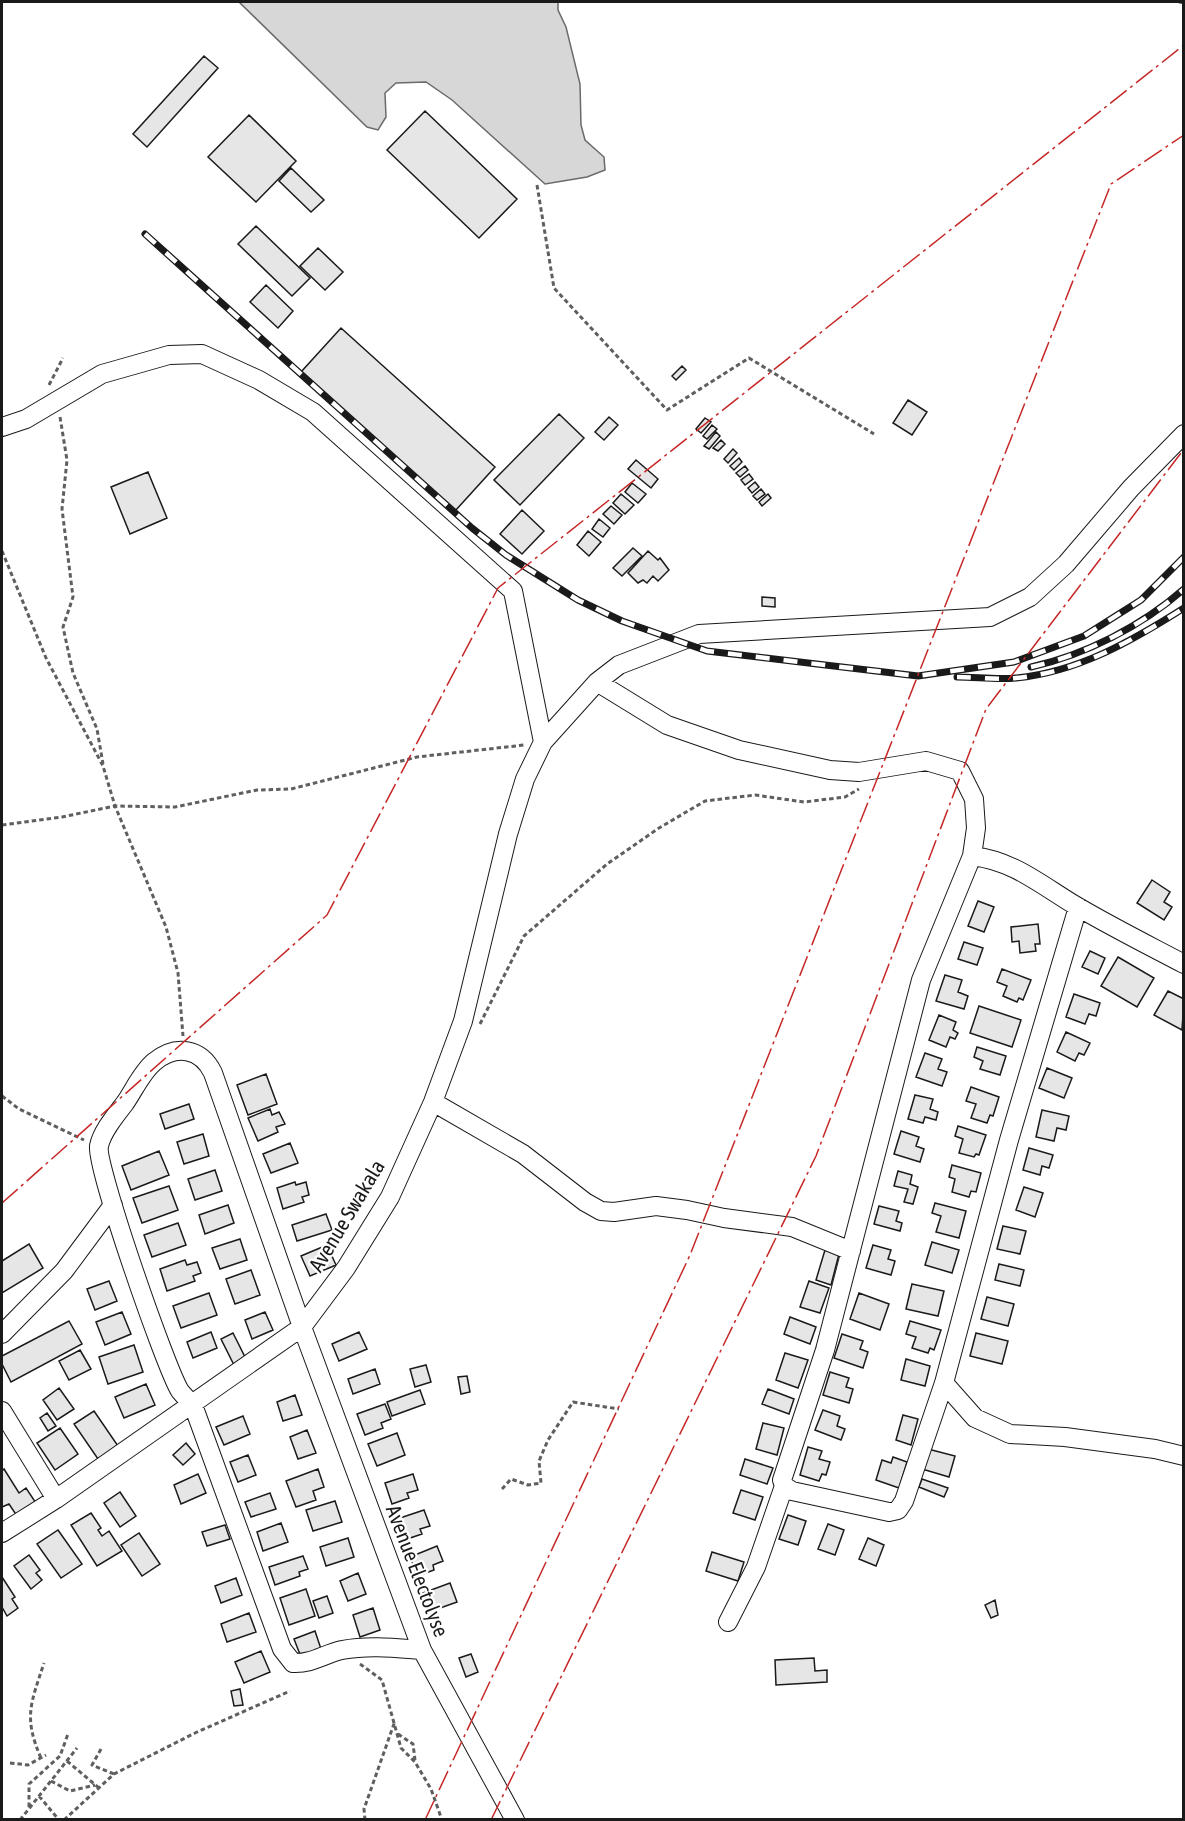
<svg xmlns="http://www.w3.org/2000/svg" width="1185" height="1821" viewBox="0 0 1185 1821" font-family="'Asap Condensed',sans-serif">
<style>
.water{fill:#d7d7d7;stroke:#6a6a6a;stroke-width:1.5}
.building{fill:#e6e6e6;stroke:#1a1a1a;stroke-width:1.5}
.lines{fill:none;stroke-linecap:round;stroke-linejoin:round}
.minor-casing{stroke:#1a1a1a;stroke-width:20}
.path{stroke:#5f5f5f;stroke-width:3;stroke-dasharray:4.5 3;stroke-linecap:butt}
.minor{stroke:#fff;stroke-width:18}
.rail-casing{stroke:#1a1a1a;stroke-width:7}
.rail{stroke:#fff;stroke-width:4.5;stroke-dasharray:14;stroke-linecap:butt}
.power{stroke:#c62828;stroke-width:1.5;stroke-dasharray:21 4.5 3 4.5;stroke-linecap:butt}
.labels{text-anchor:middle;stroke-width:4.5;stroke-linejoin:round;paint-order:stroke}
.street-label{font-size:21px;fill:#1a1a1a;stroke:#fff}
</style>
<rect width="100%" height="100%" fill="#fff"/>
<path class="water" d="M239,2H558V10L566,27L580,84L581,125L585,140L604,157L605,170L587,177L545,184L452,100L426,82L396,83L385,93L386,117L378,130L367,127Z"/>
<path class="building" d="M204,56L218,68L147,147L133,134Z
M425,111L517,199L479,238L387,150Z
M249,115L296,161L256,202L208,157Z
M291,168L324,200L311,212L279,181Z
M256,226L310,278L292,296L238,244Z
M318,248L343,272L325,290L300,266Z
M266,285L293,311L278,328L250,302Z
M341,328L495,467L455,511L301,372Z
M682,366L686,370L676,380L672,376Z
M908,400L927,412L912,435L893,423Z
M559,414L584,438L520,505L494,480Z
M609,417L618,425L604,440L595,432Z
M705,418L711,422L701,433L696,429Z
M712,425L717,429L707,439L703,436Z
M716,432L720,436L709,449L704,446Z
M721,440L725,444L718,451L713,448Z
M733,449L737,453L728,463L724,459Z
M739,458L742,462L734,470L730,466Z
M636,460L658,479L651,488L628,469Z
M745,466L748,470L740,477L736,473Z
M148,472L167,518L130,534L111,487Z
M749,474L753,479L745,485L741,480Z
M755,482L759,487L752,493L748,488Z
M632,483L646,494L638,503L625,492Z
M761,489L765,494L757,500L753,496Z
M621,494L634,505L625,514L613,503Z
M768,494L771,498L762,506L759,502Z
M611,506L622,515L614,524L603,514Z
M522,510L544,531L522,554L500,534Z
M599,519L610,528L603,537L592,529Z
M588,531L601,542L589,556L577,545Z
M633,548L642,556L622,576L613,568Z
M648,551L658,560L660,558L669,570L658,581L653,576L647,583L643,580L638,583L628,573Z
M762,597L775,598V607L762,606Z
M1152,880L1170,892L1164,902L1172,907L1164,920L1137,903Z
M978,901L994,907L984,932L968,926Z
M1038,924L1040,944H1035L1036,951L1020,953L1019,941L1012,942L1011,927Z
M964,942L983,948L977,965L958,959Z
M1090,951L1105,958L1098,974L1082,967Z
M1118,957L1154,978L1137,1007L1101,986Z
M1002,969L1031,980L1023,1000L1019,998L1017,1002L1003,996L1007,986L997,982Z
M945,975L962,980L958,992L968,996L964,1009L936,1001Z
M1168,991L1184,999L1182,1030L1154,1015Z
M1074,994L1100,1003L1096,1016L1089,1014L1085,1024L1066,1017Z
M979,1006L1021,1020L1012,1047L970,1033Z
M939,1015L956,1022L953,1030L958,1033L955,1039L950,1037L946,1047L929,1040Z
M1066,1032L1090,1043L1084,1055L1079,1053L1075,1061L1057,1052Z
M977,1047L1006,1056L1000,1075L980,1069L983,1061L974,1057Z
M925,1053L942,1059L938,1069L947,1072L942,1086L916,1077Z
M1047,1068L1072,1078L1064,1098L1039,1088Z
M266,1074L277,1104L248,1115L237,1085Z
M971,1087L999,1097L993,1116L990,1115L987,1123L971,1118L976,1104L966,1101Z
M915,1095L933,1099L930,1109L938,1112L936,1120L925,1117L923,1123L908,1119Z
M189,1104L194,1119L165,1129L160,1114Z
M270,1109L272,1115L279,1112L285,1124L276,1127L278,1132L258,1141L248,1118Z
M1042,1110L1069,1116L1066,1130L1057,1128L1054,1141L1036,1137Z
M958,1126L986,1135L979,1155L976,1154L974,1157L959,1153L963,1139L955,1136Z
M901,1131L919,1137L916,1146L924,1149L920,1162L894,1154Z
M203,1134L209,1156L184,1164L177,1142Z
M290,1143L298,1163L271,1173L263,1154Z
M1029,1148L1053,1155L1049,1168L1042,1166L1040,1175L1023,1170Z
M159,1151L169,1175L131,1190L122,1166Z
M952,1165L981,1173L976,1192L971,1191L969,1197L952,1192L955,1179L949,1177Z
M215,1170L222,1191L195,1200L188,1179Z
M898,1171L912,1175L910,1184L918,1187L913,1204L904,1202L908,1189L894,1186Z
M295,1182L296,1185L306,1182L309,1195L302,1197L304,1202L283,1209L277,1188Z
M169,1186L178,1210L142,1223L133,1198Z
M1024,1187L1043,1193L1035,1217L1016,1210Z
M935,1203L966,1211L959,1238L936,1232L941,1216L932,1213Z
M228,1205L234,1223L205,1234L199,1215Z
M879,1206L899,1211L896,1221L902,1223L900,1231L874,1224Z
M326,1214L332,1230L297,1241L292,1225Z
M178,1223L186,1245L152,1257L144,1235Z
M1003,1226L1026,1231L1020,1254L997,1249Z
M240,1239L247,1260L220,1269L212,1248Z
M932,1242L959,1250L952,1273L925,1265Z
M29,1244L43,1268L2,1293V1261Z
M327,1245L336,1265L310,1276L301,1256Z
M873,1245L891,1250L888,1259L895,1261L891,1275L866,1268Z
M825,1250L839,1254L831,1285L816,1280Z
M185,1260L187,1265L197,1262L201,1273L193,1276L195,1281L167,1291L160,1269Z
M999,1264L1024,1270L1020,1286L995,1280Z
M251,1270L260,1295L235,1304L226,1279Z
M109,1281L117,1301L95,1310L87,1289Z
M809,1281L829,1288L820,1313L800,1307Z
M912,1284L944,1291L938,1316L906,1309Z
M209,1293L217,1315L181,1328L173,1306Z
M859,1293L889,1304L880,1330L850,1319Z
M987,1297L1014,1304L1008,1326L981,1319Z
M122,1312L131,1334L105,1345L96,1322Z
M265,1312L273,1330L252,1339L245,1320Z
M790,1317L816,1327L810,1344L784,1334Z
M69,1321L82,1344L11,1382L2,1364V1356Z
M910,1321L941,1330L934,1350L930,1348L928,1353L912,1348L916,1337L906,1334Z
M211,1332L217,1348L193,1358L187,1342Z
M359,1332L367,1349L339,1361L332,1344Z
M233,1333L246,1359L234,1365L221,1339Z
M976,1333L1008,1341L1002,1364L970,1356Z
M842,1334L863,1341L860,1349L868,1352L863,1368L834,1358Z
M134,1345L143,1372L108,1384L99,1357Z
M80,1350L91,1369L69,1380L59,1361Z
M785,1353L808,1360L798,1388L776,1380Z
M906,1359L930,1366L925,1386L901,1380Z
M426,1365L431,1382L415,1387L410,1369Z
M375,1369L380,1384L353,1394L348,1379Z
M830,1372L849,1378L846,1387L853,1389L849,1403L823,1395Z
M467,1376L470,1392L461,1394L458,1377Z
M146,1384L155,1405L124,1418L115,1397Z
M59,1388L74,1409L57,1420L43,1400Z
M768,1389L794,1399L789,1414L762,1404Z
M420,1390L425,1404L392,1416L387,1402Z
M295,1395L302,1415L283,1421L277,1402Z
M385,1404L391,1419L381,1423L383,1428L365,1435L357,1414Z
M823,1410L840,1416L837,1426L845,1429L841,1440L815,1430Z
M94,1411L118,1446L98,1459L74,1424Z
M47,1413L56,1426L48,1431L40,1418Z
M903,1415L918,1419L911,1445L896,1440Z
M243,1416L250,1434L224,1445L216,1427Z
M763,1423L784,1428L777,1455L756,1449Z
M60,1428L78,1454L55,1470L37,1443Z
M307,1430L316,1453L298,1459L290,1437Z
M397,1433L405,1455L377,1466L368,1444Z
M186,1443L195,1454L183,1465L173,1455Z
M808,1447L822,1451L819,1459L830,1462L826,1475L822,1474L819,1481L800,1475Z
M928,1449L955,1456L949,1477L922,1469Z
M248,1455L256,1475L238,1482L230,1462Z
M893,1457L907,1462L899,1488L876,1480L882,1460L891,1463Z
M745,1459L773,1468L767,1484L740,1475Z
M4,1469L19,1493L26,1488L38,1506L19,1519L9,1504L2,1507V1471Z
M318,1469L324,1487L313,1491L316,1500L296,1507L286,1481Z
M198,1474L206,1493L181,1504L174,1485Z
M413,1474L418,1490L407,1493L409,1498L392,1504L385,1483Z
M922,1479L948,1488L944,1497L919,1487Z
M741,1490L763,1497L755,1520L733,1513Z
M120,1492L136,1516L120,1527L104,1503Z
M270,1493L276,1509L251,1517L245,1502Z
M335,1501L342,1522L313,1531L306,1510Z
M424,1510L430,1526L420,1529L422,1534L404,1540L397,1519Z
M91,1513L101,1528L98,1530L102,1536L109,1531L122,1551L97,1566L71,1525Z
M788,1515L806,1521L798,1545L779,1539Z
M281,1523L288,1542L263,1551L257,1532Z
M828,1524L844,1530L835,1555L818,1549Z
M225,1525L230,1539L207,1546L202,1532Z
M58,1530L82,1564L61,1578L37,1544Z
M139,1533L160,1564L142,1576L121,1545Z
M348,1538L354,1557L326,1566L320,1547Z
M868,1538L884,1545L876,1566L859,1559Z
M437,1546L443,1561L433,1565L434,1570L417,1576L410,1557Z
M712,1552L744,1562L738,1581L706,1571Z
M29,1555L40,1570L36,1573L42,1580L31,1589L14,1566Z
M303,1556L308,1569L299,1572L300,1576L275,1585L269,1567Z
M358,1573L366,1594L348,1601L340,1581Z
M2,1577L15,1597L12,1599L18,1608L7,1616L2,1607Z
M236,1578L242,1595L221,1603L215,1586Z
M450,1583L457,1602L429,1612L423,1593Z
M306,1589L315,1616L289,1625L280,1598Z
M327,1596L333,1613L319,1618L313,1601Z
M995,1600L998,1615L991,1618L985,1605Z
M373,1608L380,1630L360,1637L353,1615Z
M249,1613L256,1632L227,1642L221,1624Z
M315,1631L321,1649L301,1657L294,1639Z
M261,1651L270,1672L244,1683L235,1662Z
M471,1654L478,1672L466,1677L459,1658Z
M814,1658L815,1671L827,1670V1682L776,1685L775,1660Z
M240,1689L243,1705L234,1706L231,1691Z"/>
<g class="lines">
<defs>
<path id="minor" d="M2,427L26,419L102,374L169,355L202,354L259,380L313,412L513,591L543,742
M597,682L667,725L739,750L830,770L859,772L926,761L960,771L974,799L976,828L972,856L921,980L825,1350L782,1480L784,1486L756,1567L728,1622
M972,856C1015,861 1042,886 1078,907C1112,927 1148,945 1184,964
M433,1102L523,1154L585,1202L601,1211L614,1212L656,1206L687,1210L724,1218L792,1227L851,1251
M2,1334L64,1271L113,1205
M944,1383L975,1418L1010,1434L1065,1437L1155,1449L1184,1456
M2,1411L56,1499
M784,1486L792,1491L889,1512L898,1510L904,1501L944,1383L1009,1140L1078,907
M2,1533L56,1499L302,1327L346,1268L390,1197L433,1102L463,1021L508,834L525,779L543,742L597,682L619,665L699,634L990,617L1030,597L1066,564L1131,488L1184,434
M422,1650C395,1648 369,1645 342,1650C324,1654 312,1664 293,1663L282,1649L193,1405C189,1401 184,1396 180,1391C166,1369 95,1165 99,1146C102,1131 116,1115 125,1103C134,1090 142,1072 154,1062C176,1044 201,1048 213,1073L302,1327L422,1650L515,1820"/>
</defs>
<use href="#minor" class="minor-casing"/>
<path class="path" d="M1179,2L1184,3
M537,185L554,288L667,410L749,358L874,434
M49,385L63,358
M60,417L67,460L62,509L73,597L63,627L73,673L97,729L103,764
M2,551L46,658L103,766L115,806L166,927L178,973L183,1036
M2,825L62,817L115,806L175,807L257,790L291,789L417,757L524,745
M480,1024L524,936L607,864L659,828L705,801L755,795L804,802L845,797L859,789
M2,1096L19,1109L84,1140
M502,1489L511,1479L528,1485L541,1483L539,1461L548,1440L573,1402L619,1409
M360,1664L382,1680L401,1748L415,1762L431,1789L442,1820
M398,1734L413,1744L415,1760
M101,1749L92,1765L114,1774
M41,1758C23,1717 31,1703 44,1663
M67,1761L99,1788
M10,1763L28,1765L46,1755
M51,1781L70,1791L95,1785
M39,1796L59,1820
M29,1807V1784L60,1756L68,1734
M20,1820L77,1748
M64,1820L114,1774L195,1733L290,1691
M365,1820L364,1809L395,1721"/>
<use href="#minor" class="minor"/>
<defs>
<path id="rail" d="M145,234L472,528L506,555L578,600L622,621L707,651L918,676L1014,662L1084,636L1141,600L1184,557
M1031,667C1085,655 1142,626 1184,589
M957,677C976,677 997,680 1016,678C1078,672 1132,641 1184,608"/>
</defs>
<use href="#rail" class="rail-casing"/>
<use href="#rail" class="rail"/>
<path class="power" d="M2,1203L327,915L498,588L1184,45
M425,1820L690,1255L1111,184L1184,135
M491,1820L816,1156L986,709L1184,449"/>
</g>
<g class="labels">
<g class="street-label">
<text transform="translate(347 1216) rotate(-59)" y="7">Avenue Swakala</text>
<text transform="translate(417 1571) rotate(69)" y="7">Avenue Electolyse</text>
</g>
</g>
<rect width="1185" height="1821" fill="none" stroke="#1a1a1a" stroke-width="6"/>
</svg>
